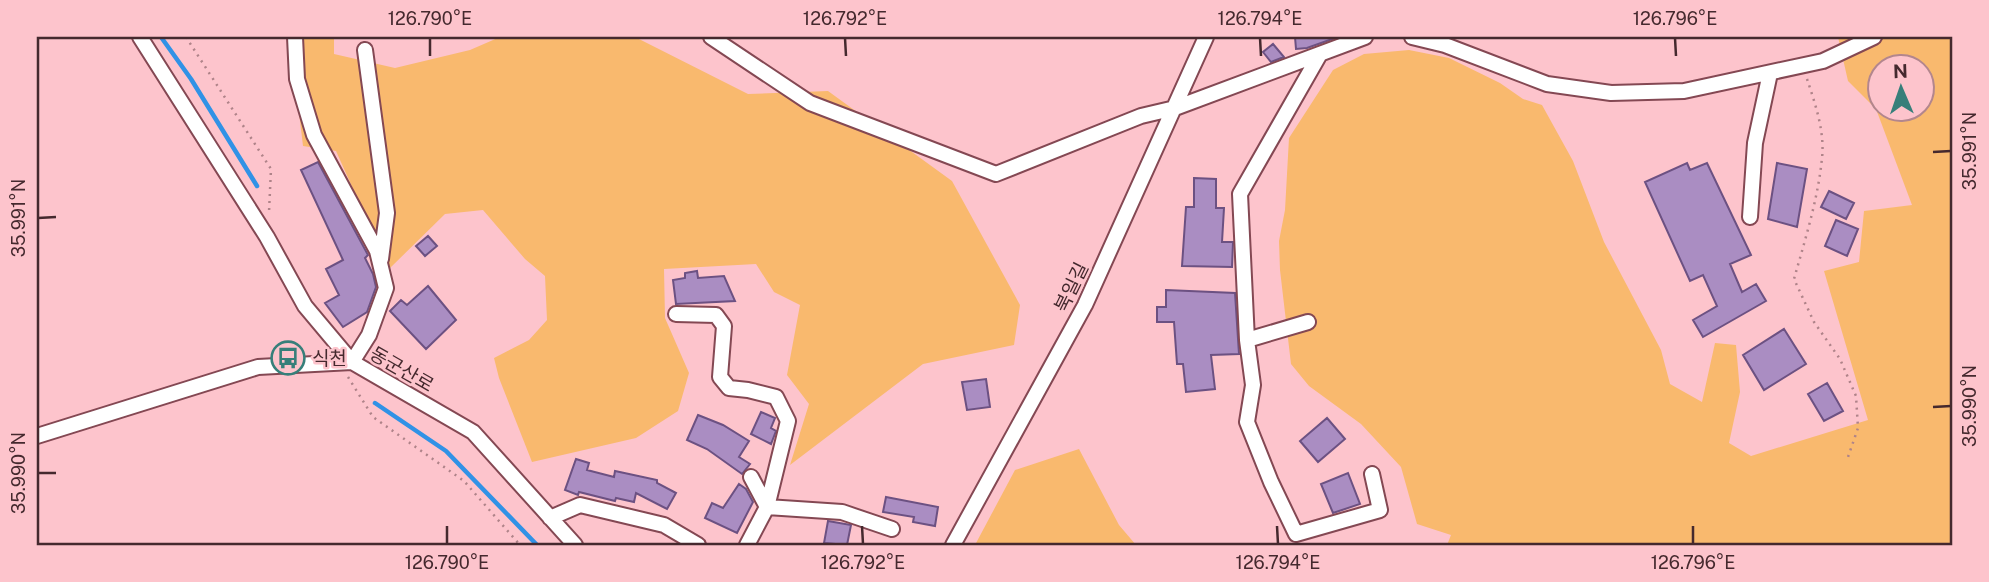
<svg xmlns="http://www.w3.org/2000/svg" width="1989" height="582" viewBox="0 0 1989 582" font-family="'Public Sans','Noto Sans KR',sans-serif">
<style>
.green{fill:#f9b96e;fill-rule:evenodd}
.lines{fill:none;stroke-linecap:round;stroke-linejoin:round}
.stream{stroke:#3192e6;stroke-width:4.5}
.building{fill:#aa8dc2;stroke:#6c5182;stroke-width:2}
.minor-casing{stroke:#844853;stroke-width:18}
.path{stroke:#af8389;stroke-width:2.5;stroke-dasharray:2 5;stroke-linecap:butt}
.minor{stroke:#fff;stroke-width:14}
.ticks{fill:none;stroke:#45292e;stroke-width:2.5}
.labels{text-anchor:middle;stroke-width:5;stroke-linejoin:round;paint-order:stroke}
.street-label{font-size:19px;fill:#45292e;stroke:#fdc4cc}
.poi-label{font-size:19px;fill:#45292e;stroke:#fdc4cc;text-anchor:start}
.neatline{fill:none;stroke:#45292e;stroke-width:2.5}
.ticks-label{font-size:18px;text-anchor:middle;fill:#45292e}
</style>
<rect width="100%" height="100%" fill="#fdc4cc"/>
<path class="green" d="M290,37H334V54L395,68L470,50L500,37H635L748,94L828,91L952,181L1020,305L1014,345L923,364L790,465L809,404L787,375L800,305L774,292L756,264L664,269L665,318L689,373L678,411L636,438L532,462L499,378L494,358L529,340L547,320L545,276L525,259L483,210L445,214L389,269L336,151L303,146Z
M1838,37H1952V545H1447L1451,535L1417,524L1401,467L1361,424L1309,386L1291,364L1280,270L1279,241L1285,210L1289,138L1333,70L1364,54L1409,50L1449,58L1500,83L1523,99L1542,105L1573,161L1604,242L1661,350L1670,384L1702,402L1715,343L1736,345L1740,392L1729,443L1751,456L1868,420L1824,271L1859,262L1864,211L1912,205L1876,109L1848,81ZM1881,66H1923V108H1881Z
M1079,449L1119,525L1136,545H975L1015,470Z"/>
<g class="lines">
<path class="stream" d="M161,37L191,79L257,186
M375,403L446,451L537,545"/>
</g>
<path class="building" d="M1295,37H1338L1307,48L1296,49Z
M1273,44L1284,57L1271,62L1263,52Z
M318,162L368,255L365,258L373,274L376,287L367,312L343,327L325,303L339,295L326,269L343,260L301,170Z
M1687,163L1690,170L1707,163L1751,255L1730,264L1742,292L1756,284L1766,301L1703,337L1693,320L1717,306L1703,275L1690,281L1645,182Z
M1777,163L1807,169L1797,227L1768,219Z
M1194,178L1216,179V208H1224L1222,242H1233L1232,267L1182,266L1186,207H1194Z
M1829,191L1854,203L1846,219L1821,207Z
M1836,220L1858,229L1847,256L1825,246Z
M428,236L437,246L425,256L416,246Z
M697,271L698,278L724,276L735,301L676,304L673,280L685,278V273Z
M428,286L456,320L426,349L390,311L401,300L407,305Z
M1166,290L1235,293L1239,354L1211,355L1215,389L1186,392L1183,364H1177L1174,322H1157V307H1166Z
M1784,329L1806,364L1764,390L1743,355Z
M986,379L990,407L967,410L962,382Z
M1827,383L1843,411L1824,421L1808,394Z
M761,412L775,418L771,428L776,431L771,444L751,434Z
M698,415L723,425L749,441L739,457L750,464L742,474L707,449L687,440Z
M1327,418L1345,439L1318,462L1300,441Z
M576,459L589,463L587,470L614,477L615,471L657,480V483L676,493L667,509L636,493L634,502L616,498L615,501L579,492L578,495L565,490Z
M1348,473L1360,504L1333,513L1321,484Z
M739,484L746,489L753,502L737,533L705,518L712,503L723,508Z
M886,497L938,507L935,526L913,522L914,517L883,512Z
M828,521L851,525L847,545L824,543Z"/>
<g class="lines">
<defs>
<path id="minor" d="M140,37L267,237L305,306L352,362L369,335L386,288L377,251L314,135L297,79L295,37
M711,37L810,103L996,174L1141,116L1175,108L1365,37
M1412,37L1445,45L1547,84L1611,93L1684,91L1823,61L1874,37
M365,50L387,213L381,259
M1320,54L1240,194L1247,340L1253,385L1247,422L1271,482L1296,534L1380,510L1372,474
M1750,217L1755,143L1770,73
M676,314L716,315L724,326L720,377L729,388L748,390L776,397L788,421L767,507L842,512L892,529
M1247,340L1308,322
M37,436L258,367L352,362L473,432L575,545
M550,518L580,505L664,525L698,545
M747,545L767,507L751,477
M953,545L1085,305L1206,37"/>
</defs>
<use href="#minor" class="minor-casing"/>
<path class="path" d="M186,37L271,169L269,212
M1807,79C1815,103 1825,132 1822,158C1818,199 1805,240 1794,279L1814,322L1840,359L1856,396L1858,428L1847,460
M348,377L373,417L464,481L520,545"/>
<use href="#minor" class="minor"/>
</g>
<path class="ticks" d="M430,38V56M845,38L846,56M1260,38L1261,56M1675,38L1676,56M1933,152L1951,151M38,218L56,217M1933,407L1951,406M38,473H56M447,526V544M862,526L863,544M1277,526L1278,544M1693,526V544"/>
<defs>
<symbol id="bus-ring" viewBox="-11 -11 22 22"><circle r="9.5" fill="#fdc4cc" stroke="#377f7a" stroke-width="1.5"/><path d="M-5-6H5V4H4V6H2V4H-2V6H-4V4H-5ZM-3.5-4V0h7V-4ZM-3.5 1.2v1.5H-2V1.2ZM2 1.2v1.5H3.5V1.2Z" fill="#377f7a"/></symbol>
</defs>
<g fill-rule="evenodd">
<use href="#bus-ring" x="269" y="339" width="38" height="38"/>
</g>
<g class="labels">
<g class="street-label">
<text transform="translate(1071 287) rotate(-64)" y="7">북일길</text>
<text transform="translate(402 369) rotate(30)" y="7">동군산로</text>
</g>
<g class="poi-label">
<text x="312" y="365">식천</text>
</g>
</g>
<rect width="1989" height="582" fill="none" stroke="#fdc4cc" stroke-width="77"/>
<g transform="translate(1901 88) rotate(358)"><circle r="33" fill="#fdc4cc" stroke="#b3868d" stroke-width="2"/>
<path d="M0-5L12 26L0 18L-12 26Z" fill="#377f7a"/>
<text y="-10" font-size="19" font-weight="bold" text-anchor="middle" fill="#45292e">N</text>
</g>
<rect x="38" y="38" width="1913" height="506" class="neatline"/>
<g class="ticks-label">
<text x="430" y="25">126.790°E</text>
<text x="845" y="25">126.792°E</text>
<text x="1260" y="25">126.794°E</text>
<text x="1675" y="25">126.796°E</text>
<text transform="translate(1970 151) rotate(-90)" y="6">35.991°N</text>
<text transform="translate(19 218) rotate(-90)" y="6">35.991°N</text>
<text transform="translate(1970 406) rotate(-90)" y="6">35.990°N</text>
<text transform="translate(19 473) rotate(-90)" y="6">35.990°N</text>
<text x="447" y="569">126.790°E</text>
<text x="863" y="569">126.792°E</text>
<text x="1278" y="569">126.794°E</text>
<text x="1693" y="569">126.796°E</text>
</g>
</svg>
